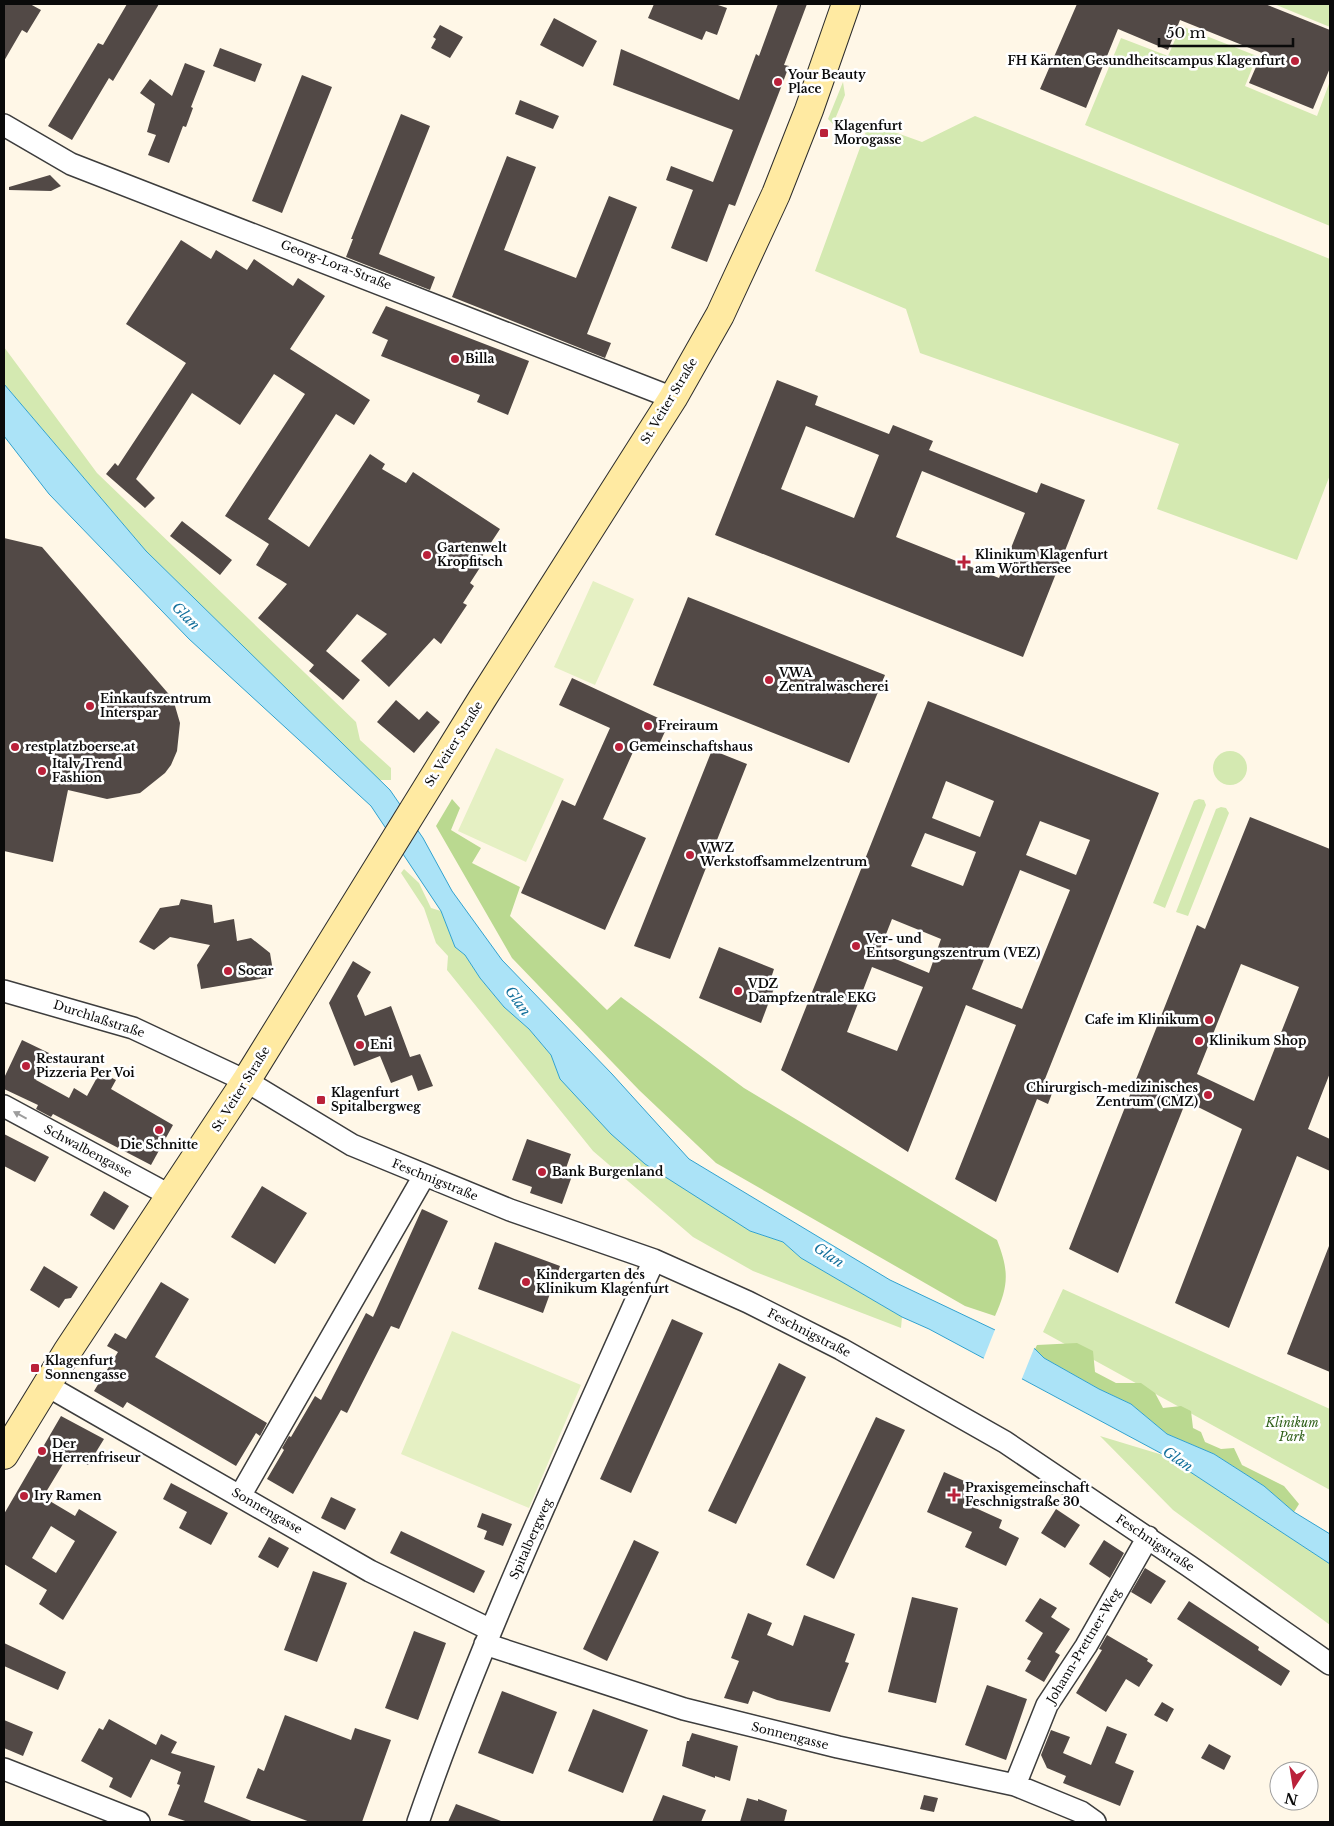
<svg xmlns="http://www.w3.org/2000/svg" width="1334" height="1826" viewBox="0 0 1334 1826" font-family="'Libre Baskerville',serif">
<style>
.green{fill:#d4e9b1}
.forest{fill:#bad990}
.pitch{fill:#e5f0c3}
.water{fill:#abe3f7;stroke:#31a2cf}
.pier{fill:#fff7e7}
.building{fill:#524946;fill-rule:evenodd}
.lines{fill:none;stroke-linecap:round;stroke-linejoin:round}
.street-casing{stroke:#3d3d3d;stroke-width:24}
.secondary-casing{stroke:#2c2c2c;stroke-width:30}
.street{stroke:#fff;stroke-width:21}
.secondary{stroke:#ffeaa2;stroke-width:28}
.oneway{fill:#9d9d9d}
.poi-dot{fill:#ba213a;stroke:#fff;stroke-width:2}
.labels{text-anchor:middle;stroke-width:5;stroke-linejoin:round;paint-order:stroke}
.poi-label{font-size:12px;font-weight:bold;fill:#0a0a0a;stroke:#fff;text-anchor:start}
.street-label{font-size:12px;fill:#0a0a0a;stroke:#fff}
.park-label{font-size:12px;font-style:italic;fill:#31611b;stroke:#fff}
.water-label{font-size:14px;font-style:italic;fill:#13709c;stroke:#fff}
</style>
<rect width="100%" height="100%" fill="#fff7e7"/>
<path class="green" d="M1274,4H1330V27Z
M1181,26L1257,56L1245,86L1317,116L1330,81V226L1085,125L1121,38L1168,56Z
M843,82L845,95L833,124L828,119Z
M975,116L1330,259V475L1297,560L1157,509L1179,444L920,353L906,309L815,271L869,123L922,142Z
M4,347L97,473L356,722L360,740L391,768V780H379L146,551L4,384Z
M1213 768a17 17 0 1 1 34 0a17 17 0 1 1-34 0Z
M1199,799L1204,800L1206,805L1165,908L1153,903L1194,801Z
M1221,807L1226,808L1229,813L1188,916L1176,912L1216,809Z
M404,869L419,883L431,908L441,911L455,947L465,955L480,978L504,1007L529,1029L551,1055L560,1079L750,1231L783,1242L801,1258L902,1317L901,1328L753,1271L693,1237L593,1151L447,970L448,956L436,943L424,908L401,873Z
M1063,1289L1330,1409V1490L1043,1332Z
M1100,1436L1166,1456L1330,1564V1625L1173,1510Z"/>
<path class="forest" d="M452,799L460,808L451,830L481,848L472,863L520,887L510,916L607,1010L621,997L744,1088L997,1240C1009,1271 1009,1285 995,1316L965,1306L716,1163L639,1090L512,958L436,826Z
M1077,1343L1093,1351L1095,1372L1116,1383H1141L1155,1393L1163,1408L1181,1406L1191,1411L1193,1428L1201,1432L1205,1442L1221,1449L1234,1448L1242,1465L1284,1486L1299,1504L1294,1512L1264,1486L1214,1454L1167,1434L1131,1404L1099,1389L1044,1358L1035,1349L1037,1345Z"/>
<path class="pitch" d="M593,581L634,599L595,685L554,667Z
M496,748L564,779L526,862L458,831Z
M452,1331L581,1385L529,1508L401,1454Z"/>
<path class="water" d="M4,384L146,551L390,790L423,838L452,891L502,960L612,1074L689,1159L890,1280L1035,1349L1044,1358L1099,1389L1131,1404L1167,1434L1214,1454L1264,1486L1294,1512L1330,1534V1564L1166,1456L929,1329L902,1317L801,1258L783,1242L750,1231L645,1164L611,1134L560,1079L551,1055L529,1029L504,1007L480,978L465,955L455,947L441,911L371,806L189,639L49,494L4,436Z"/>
<path class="pier" d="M996,1327L1035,1346L1021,1381L983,1360Z"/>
<path class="building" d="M4,4H30L41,10L27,33L22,30L4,61Z
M127,4H159L113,81L109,78L72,140L48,126L98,43L103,45Z
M654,4H715L727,8L717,35L706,31L702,40L648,18Z
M778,4H807L784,65L789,66L780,90L735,206L729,204L707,262L671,248L693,190L666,180L671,166L713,182L733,130L613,85L621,49L739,100L756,54L759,56Z
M1077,4H1265L1330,30V68L1313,109L1249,83L1262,53L1180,20L1168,50L1118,29L1086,108L1040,89Z
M554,18L597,41L583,67L540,45Z
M440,25L463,37L450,58L431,48L436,39L433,37Z
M220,48L262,64L255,82L213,66Z
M185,63L205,71L191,107L193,108L186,127L183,126L169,163L148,155L156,135L147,132L155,104L140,93L150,79L172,96Z
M302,75L332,87L282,213L252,201Z
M520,100L559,116L553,129L515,114Z
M401,114L430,126L379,254L435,277L430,290L346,257L353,239H351Z
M507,156L536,167L504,250L576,278L609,196L637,207L587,334L611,343L605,358L452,297Z
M50,175L61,186L51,191L9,190V187Z
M181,240L211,259L216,250L247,270L254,259L293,286L298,278L325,296L290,349L370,400L354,425L336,414L268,519L309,547L370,454L385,464L382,469L406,483L413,472L500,529L477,564L481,566L470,583L474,586L463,603L467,605L441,644L434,638L389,687L361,661L387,634L357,614L326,651L360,680L343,700L309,671L314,665L258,618L287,584L256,565L269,544L225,516L305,394L274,374L240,425L192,393L136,479L155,498L145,508L106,474L115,463L118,466L186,363L126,324Z
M386,306L529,361L508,415L477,402L480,395L381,356L388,340L372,333Z
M777,380L818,396L815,405L889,434L893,425L933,441L929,450L1037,493L1041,483L1085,500L1023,657L715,535ZM806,426L879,455L854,518L781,489ZM922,471L1025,513L999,578L896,537Z
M182,521L232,560L220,575L170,536Z
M4,538L42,547L173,699L180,723L177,751L171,765L165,773L140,793L107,799L68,790L53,862L4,851Z
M688,597L885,675L849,763L653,685Z
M572,678L669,723L656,751L637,743L603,819L646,838L605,930L521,893L562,800L575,806L610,728L559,705Z
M396,700L419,720L427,711L440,722L414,753L377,722Z
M928,701L1159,793L1043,1084L1054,1088L1048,1104L1037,1099L996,1202L955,1179L1016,1025L966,1005L908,1152L781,1070ZM946,781L994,801L980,837L932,818ZM1040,821L1090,840L1076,875L1026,855ZM925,833L976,852L963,886L911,866ZM1020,870L1070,890L1022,1009L972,989ZM892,919L941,939L929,973L879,952ZM872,967L923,987L897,1051L847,1032Z
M712,750L747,764L670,959L634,946Z
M1250,817L1330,849V1073L1308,1129L1330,1139V1171L1297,1156L1229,1328L1175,1303L1242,1129L1186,1101L1118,1273L1069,1249L1197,925L1205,929ZM1241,964L1299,987L1254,1101L1197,1074Z
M181,899L212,905L214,923L234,919L237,941L251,938L270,953L273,971L266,978L201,989L197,965L210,945L170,937L154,950L139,942L160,908L179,905Z
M719,947L774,969L770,981L776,983L761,1023L699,998Z
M353,961L371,972L357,996L365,1016L391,1006L410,1057L420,1054L433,1086L418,1091L412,1075L391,1083L380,1056L354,1066L329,1003Z
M22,1040L49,1053L36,1080L69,1098L74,1088L87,1096L100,1072L116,1080L111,1089L173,1125L151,1165L53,1114L51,1117L36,1109L38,1105L4,1089V1078Z
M4,1134L49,1157L35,1182L4,1166Z
M527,1139L571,1154L565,1171L573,1173L562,1204L530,1193L532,1187L512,1180Z
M262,1186L307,1213L275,1264L231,1237Z
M104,1191L129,1206L114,1230L90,1215Z
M422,1209L448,1221L399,1329L391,1326L347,1413L341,1410L293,1494L267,1479L284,1450L282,1448L289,1436L291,1437L315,1396L321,1400L366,1313L373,1317Z
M495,1242L560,1266L543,1313L478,1289Z
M1329,1246L1330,1247V1372L1287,1354Z
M44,1266L78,1287L71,1298L65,1299L59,1308L30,1290Z
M161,1282L189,1299L155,1357L267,1423L260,1436L256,1433L236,1466L127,1402L123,1408L94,1391L118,1352L107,1346L115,1333L126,1339Z
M672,1319L703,1333L631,1493L600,1479Z
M779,1363L806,1377L736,1524L708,1511Z
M61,1416L104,1439L88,1465L69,1454L43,1497L75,1516L79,1509L117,1532L63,1620L39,1604L47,1590L4,1564V1514ZM51,1526L75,1541L56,1573L32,1558Z
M876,1417L905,1430L834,1579L806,1565Z
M944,1472L978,1487L969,1505L1002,1520L999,1528L1019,1538L1006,1566L965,1547L972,1532L927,1512Z
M171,1483L228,1513L211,1545L179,1528L187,1512L163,1499Z
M331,1497L356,1509L345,1530L321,1518Z
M1056,1509L1080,1525L1065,1548L1041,1533Z
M482,1513L512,1524L503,1546L484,1539L487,1531L477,1527Z
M401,1531L485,1571L474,1593L390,1553Z
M269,1537L289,1548L278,1568L258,1557Z
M634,1540L659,1552L607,1661L583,1649Z
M1104,1540L1124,1553L1110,1578L1089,1564Z
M1145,1568L1166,1581L1151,1604L1131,1592Z
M313,1571L347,1583L317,1662L284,1650Z
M912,1597L958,1608L936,1703L888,1692Z
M1040,1598L1057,1608L1051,1617L1070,1629L1055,1652L1060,1655L1044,1682L1025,1671L1031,1661L1027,1659L1043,1633L1025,1621Z
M1189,1601L1259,1647L1258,1650L1290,1671L1281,1686L1177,1619Z
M748,1613L772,1623L767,1635L793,1646L804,1615L855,1634L845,1662L849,1663L830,1712L777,1700L753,1691L748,1704L724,1698L739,1661L731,1658Z
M414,1631L446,1643L418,1720L385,1708Z
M1107,1635L1148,1659L1147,1661L1153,1665L1139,1687L1126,1679L1106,1712L1076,1693L1102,1650L1099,1649Z
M4,1643L66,1672L58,1690L4,1666Z
M987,1685L1027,1699L1006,1760L965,1745Z
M502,1691L557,1712L533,1774L478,1753Z
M1162,1702L1174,1709L1167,1722L1154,1715Z
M593,1709L648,1730L623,1793L568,1771Z
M285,1715L351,1740L355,1728L391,1740L362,1822H310L246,1798L258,1768L264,1771Z
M109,1719L156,1745L161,1734L177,1742L171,1753L215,1766L204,1802L254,1822H188L168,1815L180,1785L177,1784L181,1772L151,1759L131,1798L109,1787L113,1778L81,1761L99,1728L103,1730Z
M4,1720L33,1732L23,1756L4,1748Z
M1107,1726L1127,1734L1115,1763L1134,1771L1120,1806L1063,1783L1066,1776L1047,1768L1041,1755L1051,1730L1070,1737L1063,1753L1091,1765Z
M692,1733L738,1746L730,1781L715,1776V1778L682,1766L687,1741H689Z
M1209,1744L1231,1756L1224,1770L1201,1758Z
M663,1795L706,1810L701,1822H652Z
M924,1795L938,1798L934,1812L920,1809Z
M747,1798L758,1801V1799L787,1810L784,1822H740Z
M456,1804L501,1821V1822H448Z"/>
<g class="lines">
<defs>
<path id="street" d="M4,125L71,164L673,398
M4,991L133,1028L246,1081L352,1145L510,1210L654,1260L748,1302L841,1349L1005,1442L1189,1566L1330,1664
M4,1106L171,1196
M46,1385L370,1571L491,1630
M240,1496L424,1176
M485,1644L684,1709L838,1747L1015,1785L1081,1812L1095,1822
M4,1769L139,1822
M1015,1785L1047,1705L1086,1646L1148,1537
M418,1822C484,1630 572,1446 654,1260"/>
<path id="secondary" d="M4,1455L67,1352L246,1081L482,699L673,398L720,315L776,194L809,110L846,4"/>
</defs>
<use href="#street" class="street-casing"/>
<use href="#secondary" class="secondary-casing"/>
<use href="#street" class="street"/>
<use href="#secondary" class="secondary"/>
</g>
<defs><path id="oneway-solid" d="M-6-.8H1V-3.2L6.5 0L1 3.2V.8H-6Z" transform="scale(1.25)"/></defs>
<use class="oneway" href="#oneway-solid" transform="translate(20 1115) rotate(-152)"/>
<g class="poi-dot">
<circle cx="1295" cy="61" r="5"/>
<circle cx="778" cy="82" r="5"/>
<rect x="819" y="128" width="10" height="10" rx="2.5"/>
<circle cx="455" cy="359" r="5"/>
<circle cx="427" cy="555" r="5"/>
<path d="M961.5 554.5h5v5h5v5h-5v5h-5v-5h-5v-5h5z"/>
<circle cx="769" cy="680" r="5"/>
<circle cx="90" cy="706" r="5"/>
<circle cx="648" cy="726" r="5"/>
<circle cx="15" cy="747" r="5"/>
<circle cx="619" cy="747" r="5"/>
<circle cx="42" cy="771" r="5"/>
<circle cx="690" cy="855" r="5"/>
<circle cx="856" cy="946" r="5"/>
<circle cx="228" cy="971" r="5"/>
<circle cx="738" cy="991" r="5"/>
<circle cx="1209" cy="1020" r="5"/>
<circle cx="1199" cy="1041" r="5"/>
<circle cx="360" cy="1045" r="5"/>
<circle cx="26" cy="1066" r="5"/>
<circle cx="1208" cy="1095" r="5"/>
<rect x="316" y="1095" width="10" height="10" rx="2.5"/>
<circle cx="159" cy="1130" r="5"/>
<circle cx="542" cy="1172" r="5"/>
<circle cx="526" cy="1282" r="5"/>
<rect x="30" y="1363" width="10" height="10" rx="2.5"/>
<circle cx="42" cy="1451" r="5"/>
<path d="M951.5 1487.5h5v5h5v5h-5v5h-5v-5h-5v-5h5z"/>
<circle cx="24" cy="1496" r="5"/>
</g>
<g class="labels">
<g class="poi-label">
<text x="1285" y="65" text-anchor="end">FH Kärnten Gesundheitscampus Klagenfurt</text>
<text x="788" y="79">Your Beauty<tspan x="788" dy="14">Place</tspan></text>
<text x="834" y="130">Klagenfurt<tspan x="834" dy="14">Morogasse</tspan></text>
<text x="465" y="363">Billa</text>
<text x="437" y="552">Gartenwelt<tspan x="437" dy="14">Kropfitsch</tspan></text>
<text x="975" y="559">Klinikum Klagenfurt<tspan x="975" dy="14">am Wörthersee</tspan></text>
<text x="779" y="677">VWA<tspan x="779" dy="14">Zentralwäscherei</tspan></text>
<text x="100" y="703">Einkaufszentrum<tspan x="100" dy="14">Interspar</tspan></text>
<text x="658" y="730">Freiraum</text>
<text x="25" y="751">restplatzboerse.at</text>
<text x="629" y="751">Gemeinschaftshaus</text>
<text x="52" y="768">Italy Trend<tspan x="52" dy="14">Fashion</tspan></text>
<text x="700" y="852">VWZ<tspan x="700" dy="14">Werkstoffsammelzentrum</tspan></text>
<text x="866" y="943">Ver- und<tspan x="866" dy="14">Entsorgungszentrum (VEZ)</tspan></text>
<text x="238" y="975">Socar</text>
<text x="748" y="988">VDZ<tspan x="748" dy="14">Dampfzentrale EKG</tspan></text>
<text x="1199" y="1024" text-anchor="end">Cafe im Klinikum</text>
<text x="1209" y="1045">Klinikum Shop</text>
<text x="370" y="1049">Eni</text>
<text x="36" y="1063">Restaurant<tspan x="36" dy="14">Pizzeria Per Voi</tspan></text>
<text x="1198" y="1092" text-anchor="end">Chirurgisch-medizinisches<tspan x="1198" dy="14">Zentrum (CMZ)</tspan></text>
<text x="331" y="1097">Klagenfurt<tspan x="331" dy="14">Spitalbergweg</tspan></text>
<text x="159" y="1149" text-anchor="middle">Die Schnitte</text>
<text x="552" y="1176">Bank Burgenland</text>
<text x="536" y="1279">Kindergarten des<tspan x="536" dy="14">Klinikum Klagenfurt</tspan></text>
<text x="45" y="1365">Klagenfurt<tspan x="45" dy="14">Sonnengasse</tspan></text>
<text x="52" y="1448">Der<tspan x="52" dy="14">Herrenfriseur</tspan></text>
<text x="965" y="1492">Praxisgemeinschaft<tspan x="965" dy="14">Feschnigstraße 30</tspan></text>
<text x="34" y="1500">Iry Ramen</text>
</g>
<g class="street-label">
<text transform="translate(336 265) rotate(21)" y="4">Georg-Lora-Straße</text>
<text transform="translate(669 401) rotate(-59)" y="4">St. Veiter Straße</text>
<text transform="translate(454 744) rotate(-58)" y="4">St. Veiter Straße</text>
<text transform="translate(99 1019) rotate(18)" y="4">Durchlaßstraße</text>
<text transform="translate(241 1089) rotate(-58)" y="4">St. Veiter Straße</text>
<text transform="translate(88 1151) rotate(28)" y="4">Schwalbengasse</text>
<text transform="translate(435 1180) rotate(22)" y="4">Feschnigstraße</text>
<text transform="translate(809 1333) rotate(27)" y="4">Feschnigstraße</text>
<text transform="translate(267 1511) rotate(30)" y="4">Sonnengasse</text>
<text transform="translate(531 1539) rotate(-66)" y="4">Spitalbergweg</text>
<text transform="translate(1155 1543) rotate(34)" y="4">Feschnigstraße</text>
<text transform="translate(1084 1646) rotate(-59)" y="4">Johann-Prettner-Weg</text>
<text transform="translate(790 1736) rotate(14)" y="4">Sonnengasse</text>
</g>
<g class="park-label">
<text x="1292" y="1427">Klinikum<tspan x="1292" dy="14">Park</tspan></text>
</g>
<g class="water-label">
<text transform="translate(186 616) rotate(45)" y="5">Glan</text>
<text transform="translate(518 1001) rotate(54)" y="5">Glan</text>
<text transform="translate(829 1255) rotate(33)" y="5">Glan</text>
<text transform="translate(1178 1459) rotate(34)" y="5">Glan</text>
</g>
</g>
<rect width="1334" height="1826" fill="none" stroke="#0a0a0a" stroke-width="10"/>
<g transform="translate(1294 1786) rotate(192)"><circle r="24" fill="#ffffff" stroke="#9d9d9d"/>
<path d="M0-4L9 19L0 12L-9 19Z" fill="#ba213a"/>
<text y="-8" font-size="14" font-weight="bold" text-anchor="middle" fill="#0a0a0a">N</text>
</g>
<path d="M1159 38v8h134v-8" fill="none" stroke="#0a0a0a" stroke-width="2.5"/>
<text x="1166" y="38" font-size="15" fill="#0a0a0a" stroke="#ffffff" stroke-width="4" paint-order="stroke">50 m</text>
</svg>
